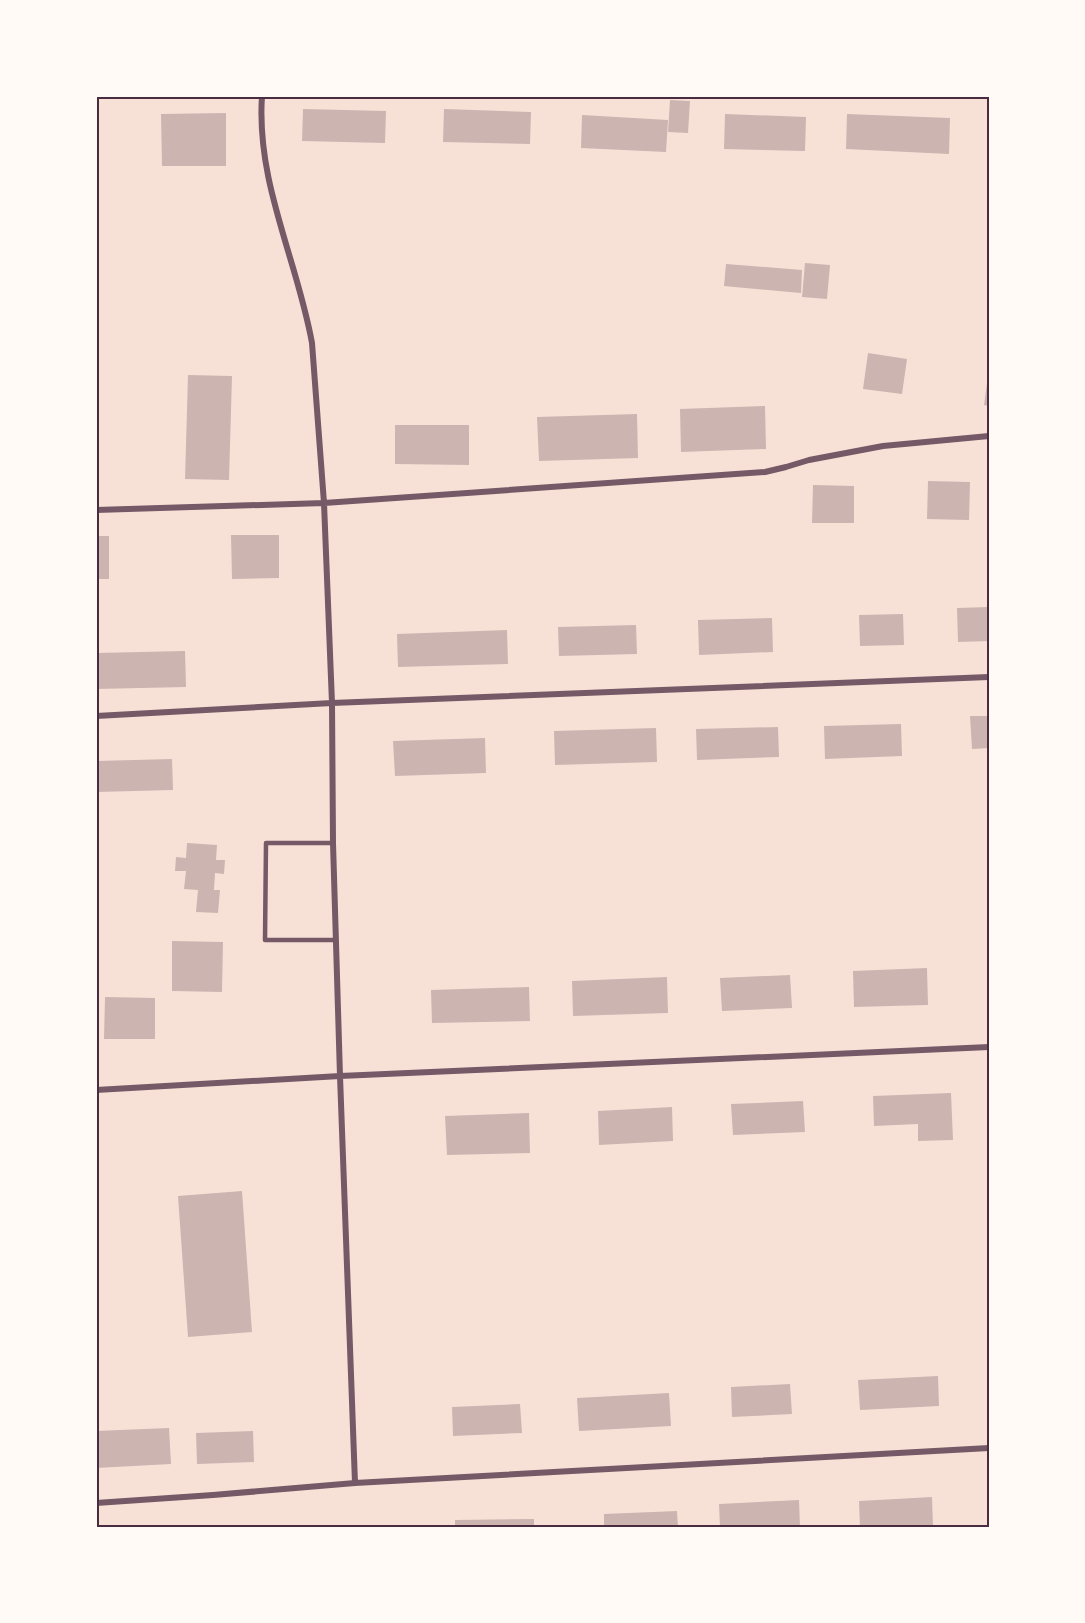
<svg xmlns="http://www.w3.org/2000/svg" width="1085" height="1623" viewBox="0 0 1085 1623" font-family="'PT Sans Narrow',sans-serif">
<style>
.building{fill:#ccb4b1}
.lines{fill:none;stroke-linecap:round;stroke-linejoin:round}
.service{stroke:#755966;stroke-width:4.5}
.minor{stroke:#755966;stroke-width:6}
.neatline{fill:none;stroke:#4a2c40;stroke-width:2}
</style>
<rect width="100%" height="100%" fill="#f7e1d7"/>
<path class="building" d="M670,100L690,101L688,133L668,132Z
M303,109L386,111L385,143L302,141Z
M444,109L531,112L530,144L443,142Z
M96,111H99L98,130H96Z
M226,113V166H162L161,114Z
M725,114L806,117L805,151L724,149Z
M847,114L950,118L949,154L846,149Z
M582,115L668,120L666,152L581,148Z
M805,263L830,265L827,299L802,297Z
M726,264L802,270L801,293L724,286Z
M868,353L907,359L902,394L863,389Z
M188,375L232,376L229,480L185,479Z
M988,376H989V406L984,405Z
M765,406L766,449L681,452L680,409Z
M637,414L638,458L539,461L537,417Z
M395,425H469V465L395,464Z
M928,481L970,482L969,520L927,519Z
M813,485L854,486V523H812Z
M231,535H279V578L232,579Z
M96,536H109V579H96Z
M989,607V641L958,642L957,608Z
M903,614L904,645L860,646L859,615Z
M772,618L773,652L699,655L698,620Z
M636,625L637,654L559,656L558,627Z
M507,630L508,664L398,667L397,634Z
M185,651L186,687L96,689V653Z
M970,716H989V748L972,749Z
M901,724L902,756L825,759L824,726Z
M778,727L779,757L697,760L696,729Z
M656,728L657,762L555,765L554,731Z
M485,738L486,773L395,776L393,741Z
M172,759L173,790L96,792V761Z
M187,843L217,845L216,860H225L224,874L215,873L214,890H220L218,913L196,912L198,890L184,889L186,871H175L176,857L186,858Z
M172,941L223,942L222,992L172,991Z
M927,968L928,1005L854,1007L853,971Z
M790,975L792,1008L722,1011L720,978Z
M667,977L668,1013L573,1016L572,981Z
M529,987L530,1021L432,1023L431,990Z
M105,997L155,998V1039H104Z
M951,1093L953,1140L918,1141V1124L874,1126L873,1096Z
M803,1101L805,1132L733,1135L731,1104Z
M672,1107L673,1141L599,1145L598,1111Z
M529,1113L530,1153L447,1155L445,1116Z
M242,1191L252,1332L188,1337L178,1196Z
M938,1376L939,1406L860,1410L858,1380Z
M790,1384L792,1414L732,1417L731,1387Z
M669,1393L671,1426L579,1431L577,1398Z
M520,1404L522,1433L453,1436L452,1407Z
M169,1428L171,1464L96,1468V1431Z
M253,1431L254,1462L197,1464L196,1433Z
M932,1497L933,1527H860L859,1501Z
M799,1500L800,1527H720L719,1504Z
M677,1511L678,1527H604V1514Z
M534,1519V1527H455V1520Z"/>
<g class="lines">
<path class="service" d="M333,843H266L265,940H336"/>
<path class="minor" d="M262,96C256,183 297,259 312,343L324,503L332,703L333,843L340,1076L355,1483
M96,510L324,503L765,472L786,467L809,460L883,446L989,436
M96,716L332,703L989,677
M96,1090L340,1076L989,1047
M96,1503L213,1495L355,1483L989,1448"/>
</g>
<rect width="1085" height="1623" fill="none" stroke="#fffaf5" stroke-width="195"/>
<rect x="98" y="98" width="890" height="1428" class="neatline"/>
</svg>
